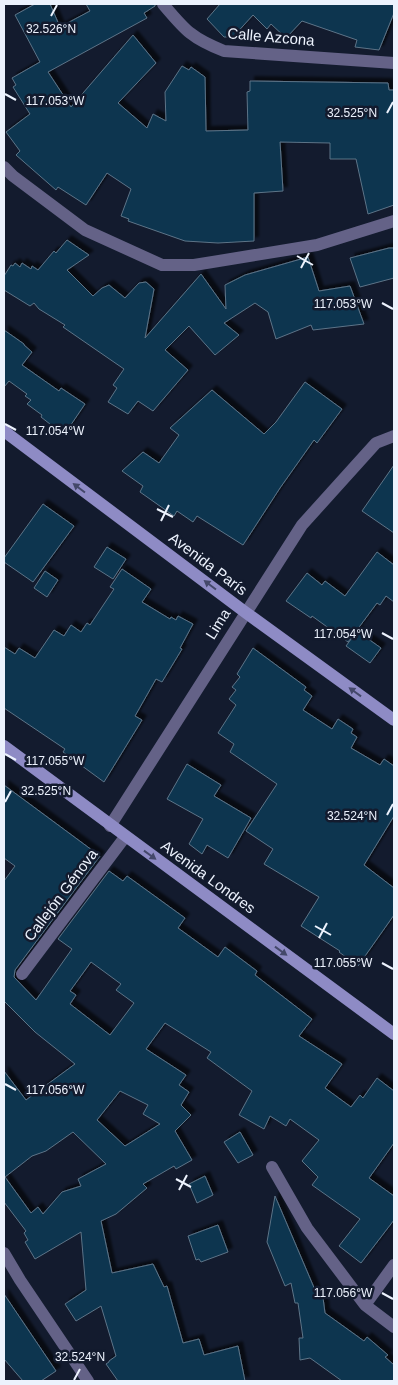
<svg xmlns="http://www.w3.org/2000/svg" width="398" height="1385" viewBox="0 0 398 1385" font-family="Helvetica,sans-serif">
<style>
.building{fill:#0b3450;stroke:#5d7487;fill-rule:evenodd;filter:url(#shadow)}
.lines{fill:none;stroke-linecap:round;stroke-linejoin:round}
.minor{stroke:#646287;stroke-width:12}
.tertiary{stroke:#646287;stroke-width:12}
.secondary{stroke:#8e8bc5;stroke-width:12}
.oneway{fill:#44486a}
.ticks{fill:none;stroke:#ecf2fd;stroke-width:2}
.labels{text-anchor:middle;stroke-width:5;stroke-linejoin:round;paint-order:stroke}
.street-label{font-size:15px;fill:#ecf2fd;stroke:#131b2e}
.ticks-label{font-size:12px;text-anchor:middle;fill:#ecf2fd;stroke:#131b2e;stroke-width:5;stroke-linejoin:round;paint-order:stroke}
</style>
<defs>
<filter id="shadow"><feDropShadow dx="4.5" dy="-4.5" stdDeviation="1" flood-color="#0009"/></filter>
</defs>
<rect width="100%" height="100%" fill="#131b2e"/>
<path class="building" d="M35,4H50L60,27L90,11L86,4H155V6L144,13L147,18L48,72L71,107L133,35L156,63L118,103L147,128L153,114L166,121L165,92L182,66L189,70L191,67L205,77L206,131L248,130L247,92L250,91V81L388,83L389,90H394V205L368,214L356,159H330V143L280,142L283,191L254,193V241L218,243L185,241L128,221L129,219L121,216L131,189L107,173L86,205L58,187L56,190L16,155L20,151L6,132L30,114L13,87L16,85L12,78L40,62L15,15Z
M220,4H394V13L379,50L355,47L357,40L302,21L286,38L271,24L267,29L253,15L233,37H224L207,19Z
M67,240L89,255L67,270L93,296L102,288L109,285L125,298L139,283L146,282L154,289L145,338L201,274L226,309L225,285L245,275L308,257L319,291L350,286L364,324L313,330L311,325L276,339L268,312L255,303L224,323L239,335L215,355L189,326L165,350L188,370L153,411L138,401L128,414L108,402L117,388L113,385L124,369L63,327L65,325L39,309L34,303L30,306L4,290V276L11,265L13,266L15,263L20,267L22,263L31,269L32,266L38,270L54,251L56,253Z
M389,248H394V278L360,287L350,258Z
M4,330L24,344V345L32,352L22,365L59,391L61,388L85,404L64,435L41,417L42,415L27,404L31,400L25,396L27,394L9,381L4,387Z
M305,382L342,409L317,443L314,440L280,488L243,545L197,516L193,522L177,511L174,516L140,492L143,486L122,471L143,452L159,463L179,435L170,428L212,390L264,434L276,422Z
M394,465V533L362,511Z
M43,504L74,526L33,582L4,562V558Z
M107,547L126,559L113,579L94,567Z
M377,552L394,565V602L386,596L380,605L377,603L348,642L312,616L311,618L286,601L307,573L322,585L325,581L345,596Z
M122,569L151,589L142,602L170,619L171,617L176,620L178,616L193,624L180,648L182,649L162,682L156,679L135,716L142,720L104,782L63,752L65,749L4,708V647L15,654L19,648L35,658L54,630L64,636L71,625L81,632L87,623L90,625L114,589L110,587Z
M45,571L58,580L47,597L34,588Z
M357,631L381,648L370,663L346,646Z
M253,648L306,687L304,690L312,696L303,710L332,729L338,719L353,729L351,733L357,737L351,748L380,765L384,759L394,766V816L364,865L394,888V915L358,966L339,952L340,951L301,926L319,897L264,864L273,849L246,831L277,784L230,752L234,744L218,733L236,705L229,699L236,690L232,687L240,677L237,674Z
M187,764L221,785L214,796L251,818L228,858L207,845L202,854L189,844L203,819L167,799Z
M4,785L100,856L15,970L14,977L36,1000L72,949L58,939L109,871L123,881L127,876L185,918L178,928L218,957L225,947L257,971L255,975L312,1019L299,1036L342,1064L325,1088L351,1107L360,1095L363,1098L377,1078L394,1091V1143L369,1178L394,1196V1220L361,1263L339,1246L360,1219L312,1185L318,1177L302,1161L319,1140L290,1119L286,1126L270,1116L264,1129L239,1115L252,1091L207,1058L211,1052L165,1023L146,1049L186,1075L179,1085L189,1092L181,1105L191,1115L175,1131L192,1160L176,1169L174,1166L143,1184L147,1188L116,1214L101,1221L112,1273L153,1264L164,1287L167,1286L183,1343L199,1339L204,1355L238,1346L245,1381H118L106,1364L109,1362V1361L116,1356L101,1306L76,1321L65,1304L86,1290L81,1232L35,1259L25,1242L28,1240L24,1233L26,1231L4,1202V1071L26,1100L75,1064L35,1032L4,1001V881L15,866L4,858ZM91,962L121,984L116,990L134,1003L110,1035L70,1004L76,995L70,991ZM120,1091L148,1105L143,1114L160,1124L125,1146L97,1120ZM73,1132L106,1164L78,1179L81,1186L62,1192L43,1214L38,1207L31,1213L5,1177L32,1156L46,1151Z
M240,1132L253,1155L238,1163L224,1142Z
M205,1176L213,1195L197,1203L189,1184Z
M275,1196L318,1297L322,1290L325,1313L364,1341L367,1337L388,1355L385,1357L394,1365V1381H342L310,1358L300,1360L299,1338H303L298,1303H295L291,1283L285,1286L267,1242Z
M218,1225L228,1252L201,1262L199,1259L196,1260L188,1236Z
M4,1294L56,1371L41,1381H23L4,1359Z"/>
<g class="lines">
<path class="minor" d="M163,4C185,30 191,38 224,51L394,63
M4,167L13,176L85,230L162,265H194L317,245L394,221
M110,826L302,525L376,443L394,436
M22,974L125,837
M272,1167L307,1228L365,1305L394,1327
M365,1305L394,1265"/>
<path class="tertiary" d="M4,1253L20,1280L88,1381"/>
<path class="secondary" d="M4,431L245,612L394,720
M4,746L394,1034"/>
</g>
<defs><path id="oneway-solid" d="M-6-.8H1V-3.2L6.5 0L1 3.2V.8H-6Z" transform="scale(1.25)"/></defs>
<g class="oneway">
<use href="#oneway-solid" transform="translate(79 488) rotate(-143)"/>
<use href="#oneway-solid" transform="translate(210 585) rotate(-143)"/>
<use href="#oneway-solid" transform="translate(355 692) rotate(-144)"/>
<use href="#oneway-solid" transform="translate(150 855) rotate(36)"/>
<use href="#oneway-solid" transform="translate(281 951) rotate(36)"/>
</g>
<path class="ticks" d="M51,16L57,5M5,94L16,100M387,113L393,102M297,256L313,265M301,268L309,253M382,303L393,309M5,424L16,430M157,509L173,517M161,521L169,505M382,633L393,639M5,754L16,760M5,802L11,791M387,815L393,804M315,926L331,935M319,938L327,923M382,963L393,969M5,1084L16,1090M176,1179L191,1187M179,1190L187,1175M382,1293L393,1299M74,1380L80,1369"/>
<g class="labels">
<g class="street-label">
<text transform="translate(271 37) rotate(5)" y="5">Calle Azcona</text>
<text transform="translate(208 564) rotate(37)" y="5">Avenida París</text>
<text transform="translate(218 624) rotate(-58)" y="5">Lima</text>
<text transform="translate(208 877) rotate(36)" y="5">Avenida Londres</text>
<text transform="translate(61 895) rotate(-53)" y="5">Callejón Génova</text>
</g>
</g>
<g class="ticks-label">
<text x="51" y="33">32.526°N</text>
<text x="55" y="105">117.053°W</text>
<text x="352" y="117">32.525°N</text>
<text x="343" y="308">117.053°W</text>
<text x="55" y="435">117.054°W</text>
<text x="343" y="638">117.054°W</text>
<text x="55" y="765">117.055°W</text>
<text x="46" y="795">32.525°N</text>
<text x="352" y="820">32.524°N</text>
<text x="343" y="967">117.055°W</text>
<text x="55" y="1094">117.056°W</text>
<text x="343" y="1297">117.056°W</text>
<text x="80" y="1361">32.524°N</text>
</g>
<rect width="398" height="1385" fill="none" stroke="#ecf2fd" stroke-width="10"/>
</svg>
